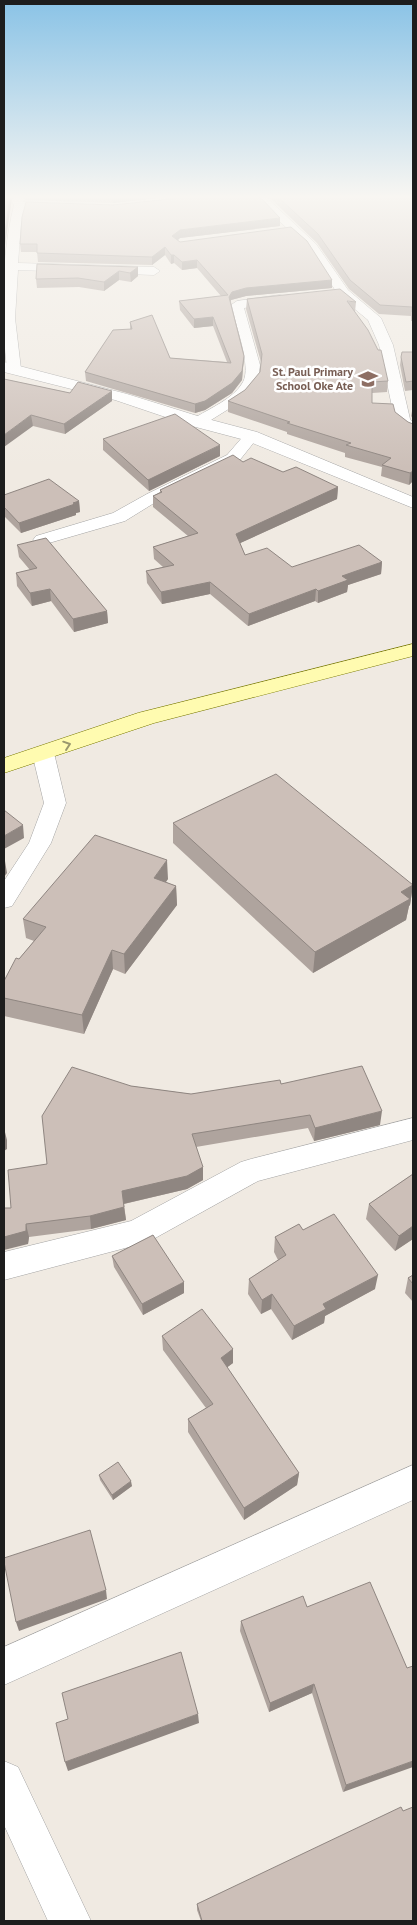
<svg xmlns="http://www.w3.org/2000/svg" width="417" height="1925" viewBox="0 0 417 1925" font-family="'PT Sans',sans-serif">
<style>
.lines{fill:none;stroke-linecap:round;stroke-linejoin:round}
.minor-casing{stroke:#a4a4a4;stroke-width:1}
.tertiary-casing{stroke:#a4a4a4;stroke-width:1}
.secondary-casing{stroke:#787800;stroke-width:1}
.minor{fill:#fff;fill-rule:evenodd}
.tertiary{fill:#fff;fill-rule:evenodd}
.secondary{fill:#fffbb0;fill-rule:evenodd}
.wall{fill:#afa49e}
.shaded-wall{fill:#8f8681}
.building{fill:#ccbfb8;stroke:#8f8681}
.oneway{stroke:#99976e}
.labels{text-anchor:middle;stroke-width:5;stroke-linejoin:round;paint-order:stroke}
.far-education-label{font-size:12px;font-weight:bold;fill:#785e54;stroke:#fff;text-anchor:end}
</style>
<rect width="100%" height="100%" fill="#f0eae2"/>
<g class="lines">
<defs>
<path id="minor" d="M13,198H24L23,202L60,204L66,207L60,210L25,209L21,225L18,263L154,267L160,271L154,275L18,270L15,318L21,369L14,373L7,369C1,316 1,257 14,205L12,201Z
M255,198H267L316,244L348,290L381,318L393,345L410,419L413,422V433L408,432L395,421L379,345L368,320L339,296L308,248Z
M280,295L285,296L286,299L285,302L244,308L260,365L258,382L243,400L203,425H193L190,422L193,419C208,409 234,399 243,382C252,366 235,323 231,305L237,301Z
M251,431L256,433L259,436L239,461L159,500L125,521L42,545L36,544L33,540L36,536L113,513L147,494L227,455L246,433Z
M43,746L50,748L54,753L66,803L51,843L12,906L4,908V881L29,843L44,803L32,753L36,748Z
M413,1118V1140L258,1181L148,1242L4,1280V1252L131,1221L241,1162L251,1159Z
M413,1465V1500L4,1685V1647Z
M4,1761L18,1767L91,1921H48L4,1825Z"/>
<path id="tertiary" d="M4,362L127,394L204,418L257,432L413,497V508L245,440L192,426L115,400L4,372Z"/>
<path id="secondary" d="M413,644V656L154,723L4,773V758L138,713Z"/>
</defs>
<use href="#minor" class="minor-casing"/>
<use href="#tertiary" class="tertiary-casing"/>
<use href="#secondary" class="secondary-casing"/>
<use href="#minor" class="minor"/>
<use href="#tertiary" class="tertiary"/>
<use href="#secondary" class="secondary"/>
</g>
<path class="wall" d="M25,198H157L113,203L25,200Z
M270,198H413V321H411V316L379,314L349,289L317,243Z
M113,205L280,226L180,238L178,240L180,242L332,280V288L246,296L231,300V302L244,356L242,380L232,393L205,410L195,413L86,381L85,372L130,329V322L170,358L227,362L213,326L194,328L180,310L179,301L221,296L197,268L182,270L174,263L171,264L165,255L152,265L38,262L37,252H21L20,244Z
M138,267V276L131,282L119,280L104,291L79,287L37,288L36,279Z
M247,299L356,302L355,312L388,381L387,392L372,393V403L395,412L408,422L413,424V481L409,485L381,476L382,467L345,457V453L287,434V432L228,412V401L245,390L260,372L261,362L246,309Z
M413,352V390L405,391L400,365L401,357Z
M4,379L70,393L112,401L65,434L33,426Z
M413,406V419L411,416Z
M103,439L220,456L149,491L103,450Z
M243,462L338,487L337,499L240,543L245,555L292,567L382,562L381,574L348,585L347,592L318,603L315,601L248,626L210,594L162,604L147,583L146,571L163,567L154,559L153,547L188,536L153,507V496L160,492V490Z
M4,495L79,501L80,512L76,513V515L21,533L4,516Z
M17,545L107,611L108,623L74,632L51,601L32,606L17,586L16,573L30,570L19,557Z
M173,823L413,885L410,905L409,906L406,920L313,973L173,843Z
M168,879L166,882L176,886L177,905L125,974L113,969L84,1034L4,1016V981L19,959L34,941L26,938L23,919Z
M281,1084L380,1125L314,1141L308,1128L196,1147L203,1180L187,1189L124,1204L126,1220L91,1229L29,1237L28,1244L11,1208L47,1164L131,1086L191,1094Z
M413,1174V1239L395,1251L366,1219L369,1204Z
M303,1230L375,1289L325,1316L324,1323L292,1340L271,1309L261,1314L248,1294L249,1279L278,1260L274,1252L275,1237Z
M112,1256L184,1293L143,1315L114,1267Z
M413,1275V1302L405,1293L408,1278Z
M162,1336L233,1349V1363L227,1367L299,1473L297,1485L244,1520L188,1432V1419L206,1408L163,1350Z
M99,1475L132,1486L113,1500L100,1480Z
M307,1607L407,1668L343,1792L312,1693L269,1712L240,1631L241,1621Z
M403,1811L413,1921H201L197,1910V1904Z"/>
<path class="shaded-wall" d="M10,198H12L4,252V239Z
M113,198H157L113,203Z
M280,218V226L180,238L172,245V236L180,230Z
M165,247V255L152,265V257Z
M171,255H174V263L171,264Z
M197,260V268L182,270V262Z
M138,267V276L131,282L130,273Z
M119,271V280L104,291V282Z
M332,280V288L246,296L231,300L229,305V297L232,292L246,288Z
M213,317V326L194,328V319Z
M244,356L242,380L232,393L205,410L195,413V404Z
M112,391V401L65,434L64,424Z
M31,415L33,426L4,447V435Z
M220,445V456L149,491L148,480Z
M413,471V481L409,485L410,473Z
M338,487L337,499L236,545V534Z
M79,501L80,512L76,513V515L21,533L19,523Z
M382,562L381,574L348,585L347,592L318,603V591L342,576Z
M210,582V594L162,604L161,592Z
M50,589L51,601L32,606L30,593Z
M316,589L315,601L248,626L249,614Z
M107,611L108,623L74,632L73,619Z
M23,825L24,838L4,849V836Z
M167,860L168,879L154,897V878Z
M5,861L7,873L4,877V863Z
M413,885L410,905L409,906L406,920L313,973L315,952L401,892Z
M176,886L177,905L125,974L124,954Z
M112,950L113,969L84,1034L82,1015Z
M382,1111L380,1125L314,1141L315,1128Z
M4,1128L7,1140V1149L4,1151Z
M203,1167V1180L187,1189L123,1204L122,1191Z
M124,1207L126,1220L91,1229L90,1216Z
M26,1224L29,1237L28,1244L4,1250V1237Z
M413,1226V1239L395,1251L399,1236Z
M378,1275L375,1289L325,1316L324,1323L292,1340L294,1326L323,1304Z
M184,1282V1293L143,1315L142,1304Z
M272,1294L271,1309L261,1314L262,1300Z
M233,1349V1363L221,1372V1358Z
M299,1473L297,1485L244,1520V1508Z
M131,1481L132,1486L113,1500L112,1495Z
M106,1590L107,1599L19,1631L16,1622Z
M314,1684L312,1693L269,1712L270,1703Z
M198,1714L199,1723L68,1771L65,1762Z
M413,1761V1767L343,1792L346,1785Z"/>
<path class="building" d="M4,198H10L4,239Z
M180,198H261L280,218L180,230L172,236L180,242L291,227L307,241L332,280L246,288L232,292L229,297L244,356L242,371L232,383L205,401L195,404L85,372L113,330L132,329L130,322L152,315L170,358L231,363L213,317L194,319L179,301L228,295L197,260L182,262L174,255H171L165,247L152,257L37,253V244H20L22,217L26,202L113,205Z
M279,198H413V312H412V307L380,305L350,280L318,234Z
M37,264L138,267L130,273L119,271L104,282L78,278L36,279Z
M340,289L356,302L347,301L368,330L378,350H381L388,381L372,382V403L393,404L395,412L408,422L413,424V471L410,473L382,465L391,458L346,445L351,443L287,423L290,422L228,401L245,390L260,372L262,354L247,299Z
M402,352H413V381L406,382L401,357Z
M4,379L70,393L78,382L112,391L64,424L31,415L4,435Z
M175,414L220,445L148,480L103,439Z
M233,455L243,462L251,458L283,472L296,467L338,487L236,534L245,555L267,548L292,567L359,545L382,562L342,576L348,580L318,591L316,589L249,614L210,582L161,592L146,571L174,565L153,547L198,533L153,496L162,492L160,490Z
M49,479L79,501L73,503L75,504L19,523L4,507V495Z
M46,538L107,611L73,619L50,589L30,593L16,573L37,568L17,545Z
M276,774L413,885L401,892L410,899L315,952L173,823Z
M4,810L23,825L4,836Z
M95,835L167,860L154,878L176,886L124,954L112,950L82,1015L4,998V981L16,958L19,959L46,927L23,919Z
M362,1066L382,1111L315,1128L310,1115L192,1134L203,1167L187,1176L122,1191L124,1207L90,1216L26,1224V1231L4,1237V1208H11L8,1170L47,1164L42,1116L72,1067L131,1086L191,1094L280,1080L281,1084Z
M413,1174V1226L399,1236L369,1204Z
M334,1214L378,1275L323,1304L326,1309L294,1326L272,1294L262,1300L249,1279L286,1255L275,1237L299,1224L303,1230Z
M153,1235L184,1282L142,1304L112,1256Z
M413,1275V1284L408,1278Z
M202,1309L233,1349L221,1358L299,1473L244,1508L188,1419L213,1404L162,1336Z
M118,1462L131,1481L112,1495L99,1475Z
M90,1530L106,1590L16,1622L4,1562V1558Z
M370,1582L407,1668L413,1666V1761L346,1785L314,1684L270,1703L241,1621L303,1596L307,1607Z
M181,1652L198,1714L65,1762L56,1723L68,1719L62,1693Z
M401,1807L403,1811L413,1807V1921H202L197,1904Z"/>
<defs><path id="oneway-chevron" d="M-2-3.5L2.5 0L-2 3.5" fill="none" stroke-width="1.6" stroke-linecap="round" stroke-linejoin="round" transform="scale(1.25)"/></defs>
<use class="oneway" href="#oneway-chevron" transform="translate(67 745) rotate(-19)"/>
<linearGradient id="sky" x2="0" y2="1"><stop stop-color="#8ac3e6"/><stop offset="0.42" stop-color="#f8f6f2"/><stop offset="1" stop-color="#f8f6f2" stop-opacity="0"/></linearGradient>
<rect width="417" height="468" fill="url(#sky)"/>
<defs>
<symbol id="school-bare" viewBox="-9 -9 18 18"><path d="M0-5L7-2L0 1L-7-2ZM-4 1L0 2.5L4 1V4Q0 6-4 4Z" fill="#8d6e63" stroke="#fff" stroke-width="2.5" paint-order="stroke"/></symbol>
</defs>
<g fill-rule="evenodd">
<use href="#school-bare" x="354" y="365" width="28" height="28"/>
</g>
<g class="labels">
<g class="far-education-label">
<text x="353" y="376">St. Paul Primary<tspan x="353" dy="14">School Oke Ate</tspan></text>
</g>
</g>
<rect width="417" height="1925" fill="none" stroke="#1d1d1d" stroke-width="10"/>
</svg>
